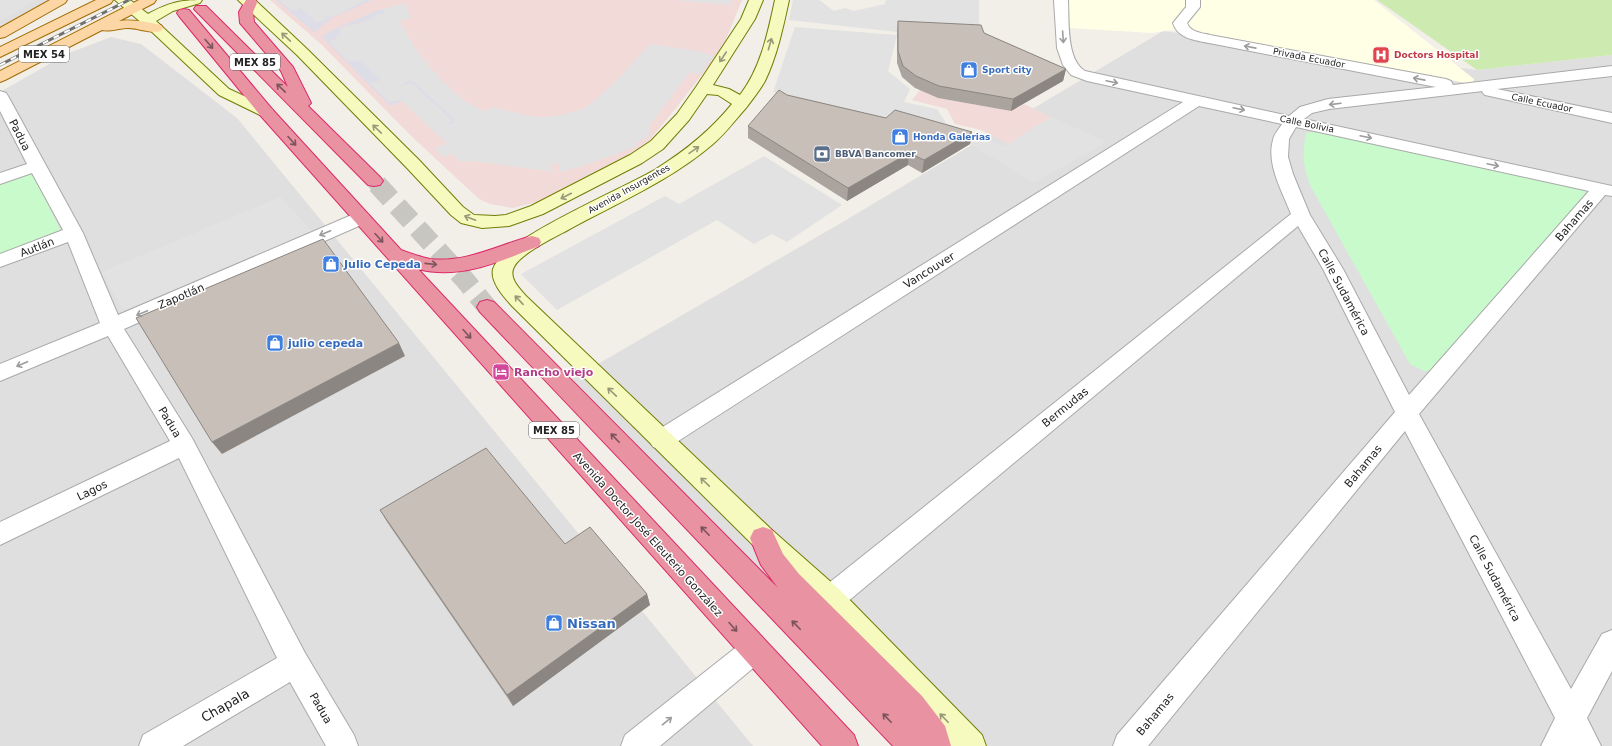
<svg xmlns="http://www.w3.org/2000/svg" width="1612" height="746" viewBox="0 0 1612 746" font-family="'DejaVu Sans',sans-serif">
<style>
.residential{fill:#e0dfdf}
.commercial{fill:#f2dad9}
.education{fill:#ffffe5}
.grass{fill:#cdebb0}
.park{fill:#c8facc}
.parking{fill:#e2e2e2}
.plaza{fill:#dddde8}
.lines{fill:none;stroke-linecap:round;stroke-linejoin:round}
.highway-tunnel-far1{stroke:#c8c6c1;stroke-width:16;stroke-dasharray:16 8;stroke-linecap:butt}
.highway-tunnel{stroke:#c8c6c1;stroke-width:20;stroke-dasharray:20 10;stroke-linecap:butt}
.street-casing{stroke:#a9a9a9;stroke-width:2}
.secondary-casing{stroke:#707d05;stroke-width:2}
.primary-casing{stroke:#a06b00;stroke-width:2}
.highway-casing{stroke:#dc2a67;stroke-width:2}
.street{fill:#fff;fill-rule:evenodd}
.secondary{fill:#f7fabf;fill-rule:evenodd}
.primary{fill:#fcd6a4;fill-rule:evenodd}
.highway{fill:#e892a2;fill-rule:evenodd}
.rail-casing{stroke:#707070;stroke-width:3}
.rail{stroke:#fff;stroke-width:2;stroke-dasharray:6;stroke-linecap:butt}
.wall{fill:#aba49e}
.shaded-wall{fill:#8b8681}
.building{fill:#c7bfb8;stroke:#8b8681}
.oneway{stroke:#979978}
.oneway2{stroke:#9c9c9c}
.oneway3{stroke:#7b545c}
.labels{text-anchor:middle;stroke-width:3;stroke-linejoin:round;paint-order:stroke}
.far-health-label{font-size:9px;font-weight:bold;fill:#be3a42;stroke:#fff;text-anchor:start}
.far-street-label{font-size:9px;fill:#222;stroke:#fff}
.far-shop-label{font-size:9px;font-weight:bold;fill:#366cbe;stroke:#fff;text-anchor:start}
.far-service-label{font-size:9px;font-weight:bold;fill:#4e5e75;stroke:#fff;text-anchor:start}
.shield{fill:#fff;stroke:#646464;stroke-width:1}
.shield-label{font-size:10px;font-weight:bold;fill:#222}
.street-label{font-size:11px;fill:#222;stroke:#fff}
.shop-label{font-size:11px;font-weight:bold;fill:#366cbe;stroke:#fff;text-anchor:start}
.hotel-label{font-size:11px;font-weight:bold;fill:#b23c85;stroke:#fff;text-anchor:start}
.near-shop-label{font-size:13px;font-weight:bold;fill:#366cbe;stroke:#fff;text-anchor:start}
.near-street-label{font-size:13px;fill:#222;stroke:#fff}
</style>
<rect width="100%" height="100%" fill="#f2efe9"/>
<path class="residential" d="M0,0H54L0,31Z
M1163,31L1477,70L1612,55V746H926L565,383L841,223Z
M111,37L141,44L237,118L753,746H0V92L69,53Z"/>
<path class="commercial" d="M270,0H742L722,49L672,113L648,142L608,168L537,202L513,208L490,204L479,199L410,135L322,45Z
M920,90L938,98L1011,111L1024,104L1051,117L1009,144L981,130L955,124L947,109L912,100Z"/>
<path class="education" d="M1068,0H1374L1474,79L1473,82L1466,83L1202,33L1194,30H1171L1152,33L1070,28Z"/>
<path class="grass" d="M1377,0H1612V55L1477,70Z"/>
<path class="park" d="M1316,131L1586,190L1587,195L1436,370L1424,371L1410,364L1311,187C1303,166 1302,156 1306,133Z
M31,170L61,231L0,254V181Z"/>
<path class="parking" d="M0,0H37L0,21Z
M279,0H368L332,17L324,16L327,19L317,23L300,8L292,11Z
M674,0H732L730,5Z
M793,0H819L834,11L845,8L854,11L885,4L886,0H979V37L897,32L789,20Z
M405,3L411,18L400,21L404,30L416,27L405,31L410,40L423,38L411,41L417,51L429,48L418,52L425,62L438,58L426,63L435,73L447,69L436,74L445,84L458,80L446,84L457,95L470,90L458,96L469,104L481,98L470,104L484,111L493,107L529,116L543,117L557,116L583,109L594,101L618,79L650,44L698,51L714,56L699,75L690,72L649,126V136L635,144L637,146L619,153L580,167L559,172V163L550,165L554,172L472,161L461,162L452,154L444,157L434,148L447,144L401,100L389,102L369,83L380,80L349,62L329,42L336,39V36L340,34L339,29L373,19L374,15L383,10L375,11Z
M795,27L897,35L888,71L910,89L904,102L937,109L946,123L1005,146L1051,117L1107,142L1034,183L962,139L773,92Z
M764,156L842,205L787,242L772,234L754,244L717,220L557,310L521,274L665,196L679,204Z
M280,197L315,234L123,310L102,272Z"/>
<path class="plaza" d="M276,0H279L292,11L300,8L317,23L327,19L323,16L332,17L366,0H372L332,18L314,32Z
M378,10H383L385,13L375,15V18L373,19L343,27L339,29L340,34L336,36V39L329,42L349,62L360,60L381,80L370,83L389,102L401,100L402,101L390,106L322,37L328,32Z
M409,81L414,82L455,120L453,123L444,126L453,120L441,111L442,110L417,89H418L413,84L410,83L401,86L404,83Z"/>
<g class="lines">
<path class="highway-tunnel-far1" d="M374,181L378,185"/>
<path class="highway-tunnel" d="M377,184L465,280L487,307"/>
<defs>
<path id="street" d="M1054,0H1068C1069,19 1066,60 1085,71L1289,116L1300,107L1328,99L1436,87L1209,43C1195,40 1178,39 1173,23L1186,7V0H1200V7L1187,23C1190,32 1202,33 1210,35L1446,79L1451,81L1453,85L1612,66V76L1497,89L1612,113V123L1485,95L1482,92L1483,91L1329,109L1312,113L1304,119L1612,186V196L1605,195L1419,414L1571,689L1602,634L1612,630V671L1587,718L1601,746H1541L1555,718L1405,431L1148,746H1113L1117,735L1395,412L1323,269L1298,226L840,608L830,611L820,608L816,599L820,590L1291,214C1282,191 1266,164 1273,140C1274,134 1279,129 1282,124L1199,106L669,447L661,449L653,447L649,440L653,433L1183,102L1087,81L1071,75L1063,65L1057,48ZM1296,127L1589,191L1409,395L1343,269L1310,215L1293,174L1288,157L1289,139Z
M0,91L6,93L8,96L83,233L118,315L354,214L361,212L368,214L370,218L368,222L124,329L192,438L305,653L354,735L358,746H326L290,682L183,746H139L143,735L277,658L179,458L0,545V522L170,441L108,336L0,381V364L100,323L68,242L0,267V254L63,230L32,173L0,184V173L27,164L0,111Z
M754,637L764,641L768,650L764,659L660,746H621L625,735L744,641Z"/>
<path id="secondary" d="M115,0H130L148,14C168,3 179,0 202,0L200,3L173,11L156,21L229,89L272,109L274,112L272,115L266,117L260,115L219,95L151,31Z
M238,0H255L307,49L419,160L463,207L474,215L495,216L506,215L531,206L630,155L651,141L677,114L696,87L741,19L749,0H763L755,19L713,85L729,89L740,95C761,68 768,32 775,0H789C783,28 777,56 765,81C760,90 752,100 746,108C735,120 726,133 713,144C670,181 617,203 568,230C555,237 520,254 514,267C508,278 520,289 526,296L772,530L840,590L982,735L986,746H950L820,608L754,546L512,306C504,297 490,282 493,269C502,239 625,188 656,169C685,151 711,130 732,104L718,95L707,94L689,120L663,149L642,163L543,214L509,226L482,228L461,223L451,215L407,168L297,55Z"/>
<path id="primary" d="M50,0H67L65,3L5,37L0,38V28Z
M96,0H113L111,3L0,57V47Z
M139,0H156L154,3L119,21C132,19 147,22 161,25L163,28L161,31C150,34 139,28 128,28C119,28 111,32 102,30L5,80L0,82V71Z"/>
<path id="highway" d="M246,0H255L257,3L253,12L254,22L293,67L311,103L308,106L380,177L383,181L380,185L374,186L368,185L194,9L196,6H206L288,87L281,71L240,23L239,12Z
M184,9L189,10L272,109L401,250C410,253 420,257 430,259C467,263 498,245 532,236L539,238L541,242L539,246C501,261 460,280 418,269L854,735L858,746H822L260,115L179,16L177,13L179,10Z
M487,300L494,302L778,588L761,565L750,538L754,530L763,527L772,530L783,554L799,574L922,696L945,726L951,746H893L480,312L477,307L480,302Z"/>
</defs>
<use href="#street" class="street-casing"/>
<use href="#secondary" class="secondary-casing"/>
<use href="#primary" class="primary-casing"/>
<use href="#highway" class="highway-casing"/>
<use href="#street" class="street"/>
<use href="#secondary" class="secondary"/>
<use href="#primary" class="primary"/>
<use href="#highway" class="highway"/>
<defs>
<path id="rail" d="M0,65L129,0"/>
</defs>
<use href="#rail" class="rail-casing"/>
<use href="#rail" class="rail"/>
</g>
<path class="wall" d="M898,21L984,33L1066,69L1063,81L1011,111L938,98L915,88L902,77L897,63V32Z
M787,95L886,118L972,132L970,144L922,173L908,165L847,201L748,138V126Z
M380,510L565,544L647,594L650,605L513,706L387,522Z"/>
<path class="shaded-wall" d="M1066,69L1063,81L1011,111L1013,99Z
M972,132L970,144L922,173L924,160Z
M909,153L908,165L847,201L848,188Z
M399,343L405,356L222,454L212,442Z
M647,594L650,605L513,706L507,695Z"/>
<path class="building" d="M898,21L981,25L984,33L1066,69L1013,99L939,86L916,76L903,66L898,51Z
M779,90L787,95L886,118L895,110L972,132L924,160L909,153L848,188L748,126Z
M323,239L399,343L212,442L136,318Z
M486,448L565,544L590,527L647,594L507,695L380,510Z"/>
<defs><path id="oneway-shaft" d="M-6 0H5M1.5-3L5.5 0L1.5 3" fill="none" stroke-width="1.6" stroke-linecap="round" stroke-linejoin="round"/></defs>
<g class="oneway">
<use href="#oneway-shaft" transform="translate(286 37) rotate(-137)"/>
<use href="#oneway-shaft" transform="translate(770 44) rotate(-74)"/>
<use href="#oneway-shaft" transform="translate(723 57) rotate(123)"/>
<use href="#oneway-shaft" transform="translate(377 129) rotate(-136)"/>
<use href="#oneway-shaft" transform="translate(694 150) rotate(-35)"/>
<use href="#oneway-shaft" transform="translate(566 196) rotate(153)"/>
<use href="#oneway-shaft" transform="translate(470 218) rotate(-159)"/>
<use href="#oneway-shaft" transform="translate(519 300) rotate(-133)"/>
<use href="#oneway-shaft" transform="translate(612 392) rotate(-136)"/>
<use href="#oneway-shaft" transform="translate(705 482) rotate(-136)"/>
<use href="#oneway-shaft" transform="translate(944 718) rotate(-134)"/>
</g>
<g class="oneway2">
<use href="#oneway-shaft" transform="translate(1063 37) rotate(86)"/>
<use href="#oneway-shaft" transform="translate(1250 47) rotate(-169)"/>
<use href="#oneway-shaft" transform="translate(1419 79) rotate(-169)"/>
<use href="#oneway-shaft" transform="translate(1112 82) rotate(12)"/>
<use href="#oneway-shaft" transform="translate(1335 104) rotate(173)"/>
<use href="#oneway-shaft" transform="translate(1239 109) rotate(12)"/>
<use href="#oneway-shaft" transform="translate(1366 137) rotate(12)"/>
<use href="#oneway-shaft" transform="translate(1493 165) rotate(12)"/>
<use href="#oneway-shaft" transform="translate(325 233) rotate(157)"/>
<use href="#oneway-shaft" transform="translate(142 313) rotate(157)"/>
<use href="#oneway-shaft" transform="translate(22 364) rotate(157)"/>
<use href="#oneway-shaft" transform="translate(667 721) rotate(-39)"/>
</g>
<g class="oneway3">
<use href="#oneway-shaft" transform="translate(209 44) rotate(50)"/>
<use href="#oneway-shaft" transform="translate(281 88) rotate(-136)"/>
<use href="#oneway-shaft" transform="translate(292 141) rotate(48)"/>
<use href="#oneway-shaft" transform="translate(379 238) rotate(48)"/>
<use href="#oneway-shaft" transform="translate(431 264) rotate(6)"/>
<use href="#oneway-shaft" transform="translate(467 334) rotate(48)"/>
<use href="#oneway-shaft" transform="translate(615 438) rotate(-134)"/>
<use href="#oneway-shaft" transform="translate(705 531) rotate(-134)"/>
<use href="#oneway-shaft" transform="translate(796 625) rotate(-134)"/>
<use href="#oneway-shaft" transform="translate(733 627) rotate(48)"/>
<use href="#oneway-shaft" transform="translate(887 718) rotate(-134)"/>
</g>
<defs>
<symbol id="hospital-square" viewBox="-11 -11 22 22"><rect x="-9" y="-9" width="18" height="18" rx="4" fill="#e0444e" stroke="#fff"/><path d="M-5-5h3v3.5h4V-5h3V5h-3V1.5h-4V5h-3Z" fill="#fff"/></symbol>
<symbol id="shop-square" viewBox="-11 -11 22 22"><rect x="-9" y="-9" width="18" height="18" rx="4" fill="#3f7fe0" stroke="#fff"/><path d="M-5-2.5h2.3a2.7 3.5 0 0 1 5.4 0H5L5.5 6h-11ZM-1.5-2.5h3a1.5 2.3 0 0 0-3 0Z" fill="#fff"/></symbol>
<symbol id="bank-square" viewBox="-11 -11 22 22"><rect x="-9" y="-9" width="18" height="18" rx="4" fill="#5c6f8a" stroke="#fff"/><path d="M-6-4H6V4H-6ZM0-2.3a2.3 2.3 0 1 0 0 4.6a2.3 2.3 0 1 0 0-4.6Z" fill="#fff"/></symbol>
<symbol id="hotel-square" viewBox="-11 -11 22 22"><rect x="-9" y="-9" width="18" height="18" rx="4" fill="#d1479c" stroke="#fff"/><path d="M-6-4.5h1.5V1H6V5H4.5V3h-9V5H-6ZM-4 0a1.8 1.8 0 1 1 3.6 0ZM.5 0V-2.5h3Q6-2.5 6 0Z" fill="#fff"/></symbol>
</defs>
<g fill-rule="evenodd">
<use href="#hospital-square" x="1371" y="45" width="20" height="20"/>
<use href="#shop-square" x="959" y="60" width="20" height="20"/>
<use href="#shop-square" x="890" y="127" width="20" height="20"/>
<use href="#bank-square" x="812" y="144" width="20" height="20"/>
<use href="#shop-square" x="321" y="254" width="20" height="20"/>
<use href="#shop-square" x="265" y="333" width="20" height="20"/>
<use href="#hotel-square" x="491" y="362" width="20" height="20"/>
<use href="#shop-square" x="544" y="613" width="20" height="20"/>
</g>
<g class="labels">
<g class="far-health-label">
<text x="1394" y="58">Doctors Hospital</text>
</g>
<g class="far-street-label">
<text transform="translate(1309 58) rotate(11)" y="3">Privada Ecuador</text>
<text transform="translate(1542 103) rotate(12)" y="3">Calle Ecuador</text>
<text transform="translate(1307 124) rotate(12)" y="3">Calle Bolivia</text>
<text transform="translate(629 189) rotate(-29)" y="3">Avenida Insurgentes</text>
</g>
<g class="far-shop-label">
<text x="982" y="73">Sport city</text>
<text x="913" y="140">Honda Galerias</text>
</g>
<g class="far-service-label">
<text x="835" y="157">BBVA Bancomer</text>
</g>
<g class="shield">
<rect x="19" y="46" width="50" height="16" rx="3"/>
<rect x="230" y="54" width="50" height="16" rx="3"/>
<rect x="529" y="422" width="50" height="16" rx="3"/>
</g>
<g class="shield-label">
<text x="44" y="58">MEX 54</text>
<text x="255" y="66">MEX 85</text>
<text x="554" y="434">MEX 85</text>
</g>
<g class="street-label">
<text transform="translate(20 135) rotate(63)" y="4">Padua</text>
<text transform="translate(1574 220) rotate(-49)" y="4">Bahamas</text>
<text transform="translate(37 247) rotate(-21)" y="4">Autlán</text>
<text transform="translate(929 270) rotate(-32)" y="4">Vancouver</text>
<text transform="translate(1344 292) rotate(62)" y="4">Calle Sudamérica</text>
<text transform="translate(181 296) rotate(-23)" y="4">Zapotlán</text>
<text transform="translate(1065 407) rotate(-39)" y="4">Bermudas</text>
<text transform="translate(170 422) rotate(59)" y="4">Padua</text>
<text transform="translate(1363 466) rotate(-50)" y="4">Bahamas</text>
<text transform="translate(92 490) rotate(-26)" y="4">Lagos</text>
<text transform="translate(648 534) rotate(48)" y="4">Avenida Doctor José Eleuterio González</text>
<text transform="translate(1495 578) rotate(62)" y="4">Calle Sudamérica</text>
<text transform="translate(321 708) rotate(60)" y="4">Padua</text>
<text transform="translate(1155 714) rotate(-50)" y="4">Bahamas</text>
</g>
<g class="shop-label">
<text x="344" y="268">Julio Cepeda</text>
<text x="288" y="347">julio cepeda</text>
</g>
<g class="hotel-label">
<text x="514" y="376">Rancho viejo</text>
</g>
<g class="near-shop-label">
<text x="567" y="628">Nissan</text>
</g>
<g class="near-street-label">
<text transform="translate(225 705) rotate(-30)" y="5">Chapala</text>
</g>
</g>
</svg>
